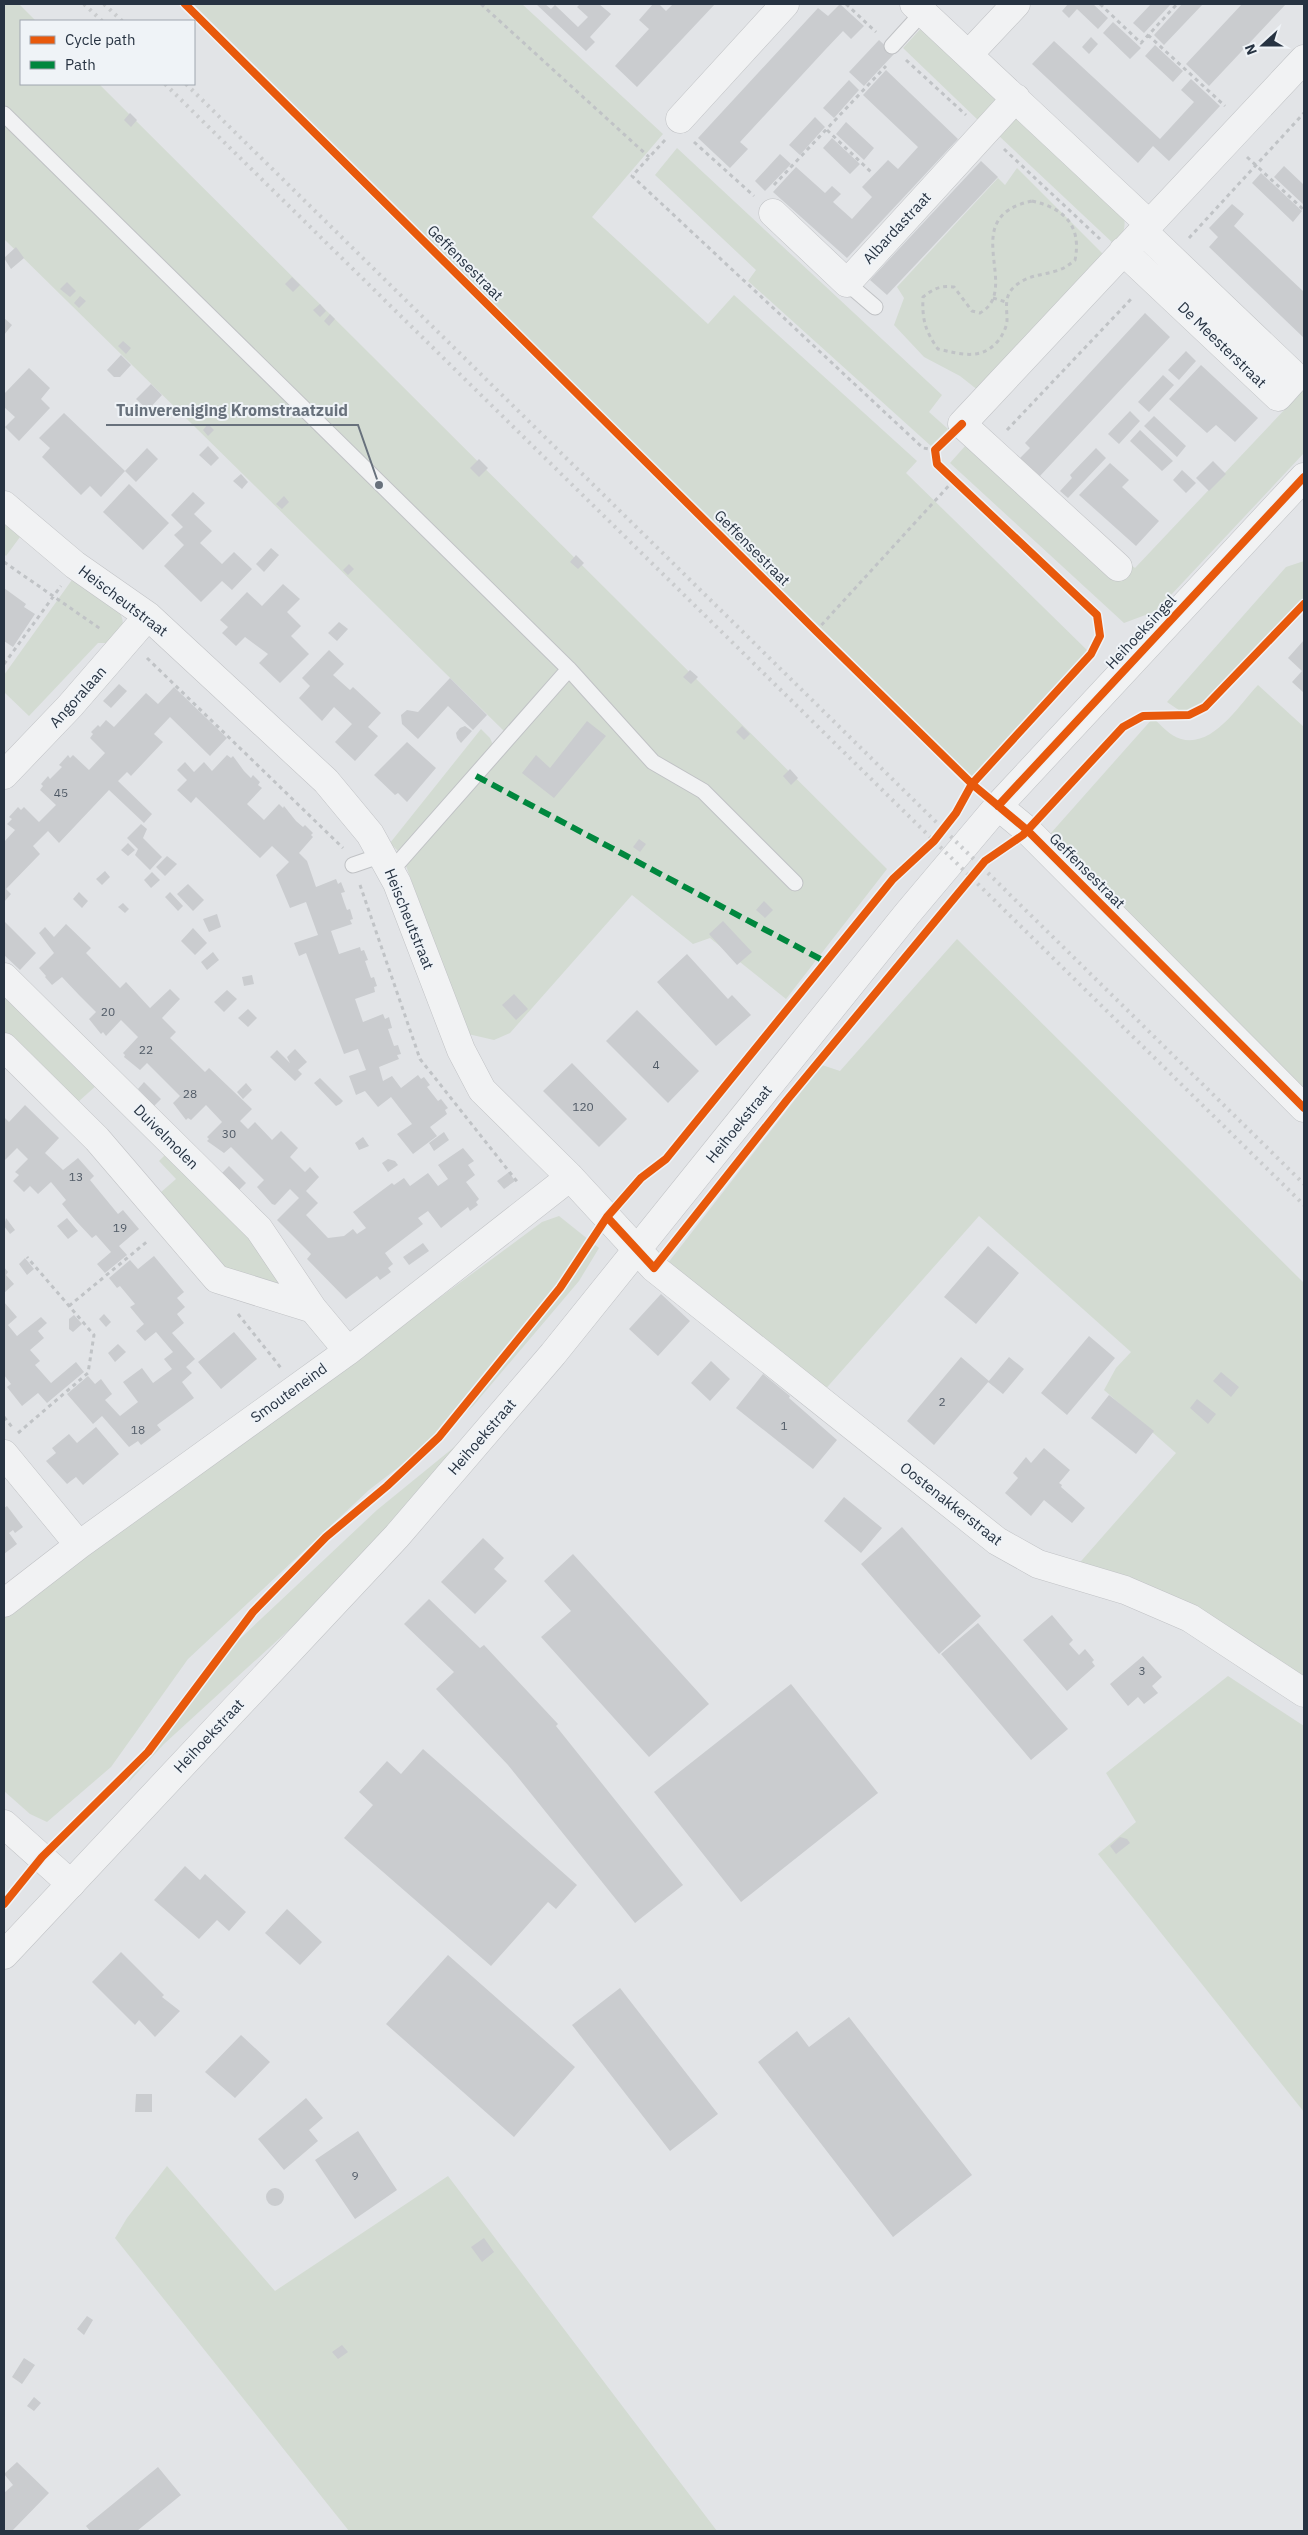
<svg xmlns="http://www.w3.org/2000/svg" width="1308" height="2535" viewBox="0 0 1308 2535" font-family="'IBM Plex Sans',sans-serif">
<style>
.green{fill:#d3dbd2}
.building{fill:#cacccf}
.lines{fill:none;stroke-linecap:round;stroke-linejoin:round}
.service-casing{stroke:#c0c2c5;stroke-width:17}
.minor-casing{stroke:#c0c2c5;stroke-width:29}
.tertiary-casing{stroke:#c0c2c5;stroke-width:29}
.path{stroke:#c0c3c6;stroke-width:3;stroke-dasharray:4 4;stroke-linecap:butt}
.service{stroke:#f1f2f3;stroke-width:15}
.minor{stroke:#f1f2f3;stroke-width:28}
.tertiary{stroke:#f1f2f3;stroke-width:28}
.rail{stroke:#caccce;stroke-width:4;stroke-dasharray:2.5 5;stroke-linecap:butt}
.quiet{stroke:#00873e;stroke-width:6;stroke-dasharray:12 6;stroke-linecap:butt}
.cycleway-casing{stroke:#eff3f7;stroke-width:11}
.cycleway{stroke:#e8590c;stroke-width:8}
.labels{text-anchor:middle;stroke-width:4;stroke-linejoin:round;paint-order:stroke}
.number-label{font-size:12px;fill:#505a66}
.street-label{font-size:15px;fill:#273342;stroke:#eff3f7}
.leader{fill:none;stroke:#68717c;stroke-width:2}
.callout-dot{fill:#68717c;stroke:#eff3f7;stroke-width:2}
.callout-label{font-size:16px;text-anchor:middle;font-weight:bold;fill:#68717c;stroke:#eff3f7;stroke-width:4;stroke-linejoin:round;paint-order:stroke}
</style>
<rect width="100%" height="100%" fill="#e2e4e7"/>
<path class="green" d="M4,4H19L36,21H21V84H99L887,869L786,999L710,938L693,944L632,895L510,1033L494,1040L468,1034L402,855L390,843L481,729L490,738L493,745L504,731L4,239Z
M193,4H522L663,134L592,217L708,324L734,295L917,461L906,473L1090,653L973,780L616,431Z
M923,26L1002,100L980,122L903,48Z
M1018,114L1124,216C1126,228 1123,236 1115,245L998,135Z
M677,148L942,395L929,412L948,429L931,446L748,281L756,270L655,175Z
M1017,168L1105,256L979,391L960,376L924,357L894,325L904,298L897,287L998,178L1005,185Z
M1304,389V453L1156,611L1124,623L950,463L966,445L1135,568Z
M4,522L20,537L6,556L4,554Z
M1304,561V605L1205,713L1189,717L1167,702L1286,567Z
M74,577C88,587 117,599 122,618C125,627 118,636 113,643H98L29,716L5,693L4,675Z
M1258,685L1304,727V1098L1043,842L1153,718C1161,725 1170,736 1181,739C1213,748 1239,705 1258,685Z
M957,939L1304,1283V1683L1075,1568L1176,1453L1104,1390L1116,1368L1131,1352L979,1216L822,1393L664,1268L822,1065L840,1071Z
M4,993L97,1085L78,1102L4,1032Z
M167,1153L252,1236L280,1280L276,1285L222,1267L160,1193L176,1179L159,1161Z
M559,1216L599,1248L579,1281L473,1406L439,1436L369,1490L188,1659L111,1767L47,1822L30,1814L4,1791V1609L327,1381L542,1222Z
M485,1422L388,1539L164,1744L127,1784L196,1680L377,1510Z
M1228,1676L1304,1726V2112L1098,1854L1136,1822L1106,1773Z
M167,2166L275,2291L448,2176L717,2531H349L115,2238L127,2218Z"/>
<path class="building" d="M536,4H545L551,9L555,5L578,27L588,17L577,7L580,4H599L611,14L590,37L595,42L586,51Z
M653,4H659L666,11L673,4H715L637,87L615,66L649,29L639,20Z
M840,4L864,26L851,39L843,31L825,50L740,142L748,149L730,168L698,138L818,8L828,16Z
M1068,4H1093L1108,18L1098,29L1077,9L1069,18L1062,11Z
M1151,4H1171L1144,33L1133,23Z
M1182,4H1203L1164,45L1154,35Z
M1242,4H1286L1209,86L1186,64Z
M1113,22L1141,48L1130,59L1103,33Z
M1091,37L1098,44L1089,54L1082,47Z
M879,40L894,54L864,86L849,72Z
M1054,41L1160,139L1194,102L1181,90L1191,79L1220,106L1169,161L1153,146L1138,163L1032,64Z
M1155,45L1183,71L1173,82L1145,56Z
M886,70L958,139L847,258L773,192L796,167L825,193L832,186L841,194L833,202L852,219L872,197L862,187L888,160L898,169L918,147L863,95Z
M849,80L859,90L834,118L823,108Z
M130,113L137,120L131,127L124,120Z
M815,117L825,127L800,155L789,145Z
M846,122L874,148L864,160L836,134Z
M832,138L860,164L850,174L823,148Z
M780,154L791,164L765,191L755,181Z
M981,161L998,177L887,295L870,280Z
M1284,166L1304,185V205L1274,177Z
M1261,173L1302,211L1293,222L1252,183Z
M1232,204L1244,214L1234,226L1304,292V338L1209,247L1218,237L1209,228Z
M16,247L24,258L11,269L4,258Z
M292,277L300,285L293,292L285,284Z
M67,282L76,291L70,297L60,289Z
M80,296L86,301L79,308L74,303Z
M320,304L326,311L320,317L313,310Z
M1145,313L1170,337L1040,476L1020,458L1030,448L1025,443Z
M330,314L335,319L329,326L324,321Z
M4,318L12,325L4,335Z
M123,341L131,348L126,354L118,346Z
M1186,351L1196,361L1179,380L1168,370Z
M121,355L131,365L120,377H114L107,370Z
M1201,365L1258,418L1235,442L1216,425L1207,433L1169,399Z
M29,368L50,388L41,399L50,408L19,441L5,427L15,417L4,407V394Z
M1163,375L1174,385L1149,412L1138,402Z
M151,384L162,395L148,410L136,399Z
M1130,411L1140,421L1119,444L1108,434Z
M64,413L125,471L101,497L90,486L81,495L42,457L50,448L39,438Z
M1154,416L1186,446L1177,457L1144,426Z
M208,424L214,430L208,436L203,430Z
M1140,430L1173,461L1162,471L1130,441Z
M208,446L219,458L211,466L199,455Z
M147,448L158,459L136,482L125,471Z
M1096,448L1106,458L1068,498L1060,491L1072,478L1070,475Z
M479,459L488,468L479,477L470,468Z
M1213,461L1226,474L1209,491L1196,478Z
M1110,463L1129,480L1122,487L1159,521L1136,546L1079,495Z
M1182,470L1196,483L1186,493L1173,480Z
M241,474L248,482L242,489L233,481Z
M129,484L169,523L143,550L103,512Z
M193,492L205,503L194,514L212,531L200,543L222,564L234,552L252,569L232,590L222,581L201,602L164,566L184,545L174,535L183,527L171,515Z
M284,496L289,502L282,509L276,504Z
M271,548L279,555L264,572L256,564Z
M576,555L584,563L578,569L570,562Z
M349,564L354,569L348,575L343,570Z
M283,584L300,599L287,612L301,626L291,636L309,654L280,683L259,663L268,654L245,637L236,646L222,633L228,627L220,620L247,592L262,606Z
M4,588L26,604L24,607L35,614L13,647L4,641Z
M339,622L348,629L337,641L328,633Z
M1304,640V693L1292,682L1302,671L1288,658Z
M329,650L344,664L333,675L350,690L353,687L381,713L368,727L378,736L355,761L335,742L352,724L334,707L322,721L299,698L310,686L302,678Z
M690,670L698,677L691,684L683,677Z
M450,678L487,715L473,730L448,706L418,739L402,724L401,715L407,710L418,712Z
M119,684L127,691L111,708L103,701Z
M174,687L227,738L210,756L170,717L154,734L163,742L131,776L127,772L118,781L152,814L144,823L109,790L59,843L48,831L33,846L40,854L6,889L11,894L4,902V842L15,830L7,824L12,819L9,817L18,807L21,810L24,807L39,822L56,805L40,790L43,786L41,784L48,776L50,779L62,767L59,765L68,755L70,758L73,755L89,770L105,753L90,738L93,734L91,732L98,725L100,727L106,720L114,727L146,693L158,704Z
M587,721L606,736L554,798L522,773L536,755L550,768Z
M465,726L472,731L461,743L457,738L456,733L460,728Z
M742,726L750,734L744,740L736,732Z
M407,742L436,768L407,802L398,793L395,795L374,775Z
M227,755L231,758L233,756L244,771L251,778L253,775L260,782L258,785L262,788L247,804L264,820L279,804L283,808L284,806L296,821L303,827L305,825L313,833L311,835L313,837L299,853L307,861L316,887L336,879L338,884L341,882L345,892L341,893L344,902L347,910L350,909L353,919L350,920L352,924L331,931L339,954L360,947L361,951L364,950L368,960L365,961L371,978L374,977L377,986L374,987L375,992L355,999L363,1022L383,1014L385,1019L389,1017L392,1028L388,1029L394,1046L398,1045L401,1054L397,1055L399,1059L379,1067L383,1081L392,1076L401,1088L418,1075L421,1079L424,1077L430,1085L427,1087L438,1101L441,1099L448,1108L445,1110L447,1114L430,1127L437,1136L413,1154L397,1134L412,1124L391,1097L378,1107L365,1091L356,1095L349,1076L366,1070L358,1049L344,1054L306,953L299,956L294,943L318,935L306,902L290,908L276,875L289,862L272,846L260,858L196,797L191,803L177,790L187,780L177,770L185,762L194,772L204,762L212,771Z
M790,769L798,778L791,785L783,776Z
M141,824L147,829L143,838L162,857L150,870L135,855L138,849L127,838Z
M639,839L646,844L640,852L633,847Z
M128,843L135,850L128,856L121,850Z
M167,856L177,864L165,876L156,867Z
M105,871L110,877L102,885L96,879Z
M152,872L160,880L151,888L144,880Z
M188,884L204,900L193,911L177,894Z
M79,892L88,901L82,908L73,899Z
M170,892L183,906L178,911L165,897Z
M764,901L773,910L765,918L756,910Z
M123,903L129,909L125,913L118,907Z
M217,914L221,927L209,932L203,919Z
M4,921L36,953L20,970L4,955Z
M723,921L752,952L737,965L709,934Z
M66,924L91,948L86,953L120,988L126,982L150,1008L170,989L180,999L162,1018L176,1032L170,1038L205,1072L209,1068L252,1109L240,1121L248,1129L255,1122L272,1140L281,1131L298,1148L290,1157L305,1172L310,1167L319,1177L306,1191L318,1203L306,1215L328,1238L344,1236L353,1229L357,1234L366,1228L353,1212L392,1183L394,1185L404,1178L410,1186L428,1173L438,1186L448,1179L438,1165L463,1148L474,1161L468,1165L475,1175L466,1182L479,1199L476,1202L478,1205L470,1211L468,1207L441,1228L428,1211L418,1218L423,1224L385,1253L393,1264L388,1268L391,1272L380,1280L377,1276L346,1299L307,1259L311,1254L277,1220L299,1198L290,1189L275,1205L272,1204L257,1187L264,1180L231,1147L224,1153L207,1141L209,1139L207,1137L222,1122L206,1105L191,1120L188,1118L186,1120L173,1103L180,1096L147,1063L140,1070L124,1057L125,1055L123,1053L138,1037L121,1020L106,1036L103,1032L101,1034L89,1019L96,1012L79,995L62,977L52,985L45,977L46,976L39,968L54,953L39,933L45,927L54,937Z
M193,928L207,943L195,955L181,941Z
M213,952L219,960L207,970L201,962Z
M687,954L728,999L732,995L751,1015L716,1046L657,982Z
M252,975L254,984L244,986L242,977Z
M227,990L237,999L224,1012L214,1002Z
M514,994L528,1009L516,1020L502,1005Z
M248,1009L257,1018L248,1027L238,1018Z
M637,1010L699,1071L668,1103L606,1041Z
M295,1049L307,1062L298,1070L302,1074L295,1081L270,1057L277,1050L290,1063L287,1057Z
M572,1063L627,1119L599,1147L543,1091Z
M320,1078L343,1101L340,1104L336,1106L314,1083Z
M144,1082L161,1099L154,1106L138,1089Z
M246,1083L252,1090L243,1099L237,1092Z
M25,1105L59,1138L45,1153L63,1170L78,1158L94,1176L90,1180L118,1214L123,1210L139,1229L119,1246L127,1255L105,1273L97,1264L111,1252L96,1235L92,1238L76,1221L62,1204L66,1200L51,1182L38,1194L30,1186L24,1192L13,1181L19,1175L15,1172L28,1159L17,1148L5,1160L4,1158V1117L9,1122Z
M444,1132L449,1140L434,1151L429,1143Z
M363,1137L369,1146L359,1150L355,1143Z
M388,1159L395,1161L398,1165L388,1172L382,1163Z
M229,1166L246,1183L239,1190L222,1173Z
M509,1172L515,1181L504,1189L497,1181Z
M6,1218L15,1230L10,1234L4,1226Z
M67,1218L78,1231L68,1239L57,1226Z
M423,1243L429,1251L409,1265L403,1257Z
M988,1246L1019,1273L976,1324L944,1297Z
M154,1256L184,1292L177,1298L185,1307L177,1314L184,1323L172,1333L195,1359L186,1367L192,1373L182,1382L194,1398L157,1425L161,1430L141,1445L138,1441L129,1447L102,1416L93,1424L67,1394L88,1376L95,1384L101,1379L112,1394L105,1400L120,1416L138,1402L123,1382L142,1368L153,1383L172,1369L164,1359L173,1352L156,1332L145,1341L136,1331L144,1324L130,1307L135,1304L120,1286L117,1288L109,1278L130,1260L138,1269Z
M25,1258L34,1269L27,1275L19,1264Z
M4,1267L8,1272L6,1275L14,1284L4,1293Z
M661,1294L690,1321L658,1356L629,1329Z
M4,1302L17,1317L8,1325L17,1336L41,1317L47,1323L38,1331L44,1338L30,1350L40,1361L35,1365L51,1383L76,1362L84,1372L47,1403L38,1393L22,1406L7,1387L11,1384L4,1375Z
M104,1314L111,1322L106,1327L99,1319Z
M74,1315L82,1324L73,1332L69,1329V1319Z
M234,1332L257,1359L221,1389L198,1362Z
M1089,1336L1115,1358L1067,1415L1041,1393Z
M118,1344L126,1352L115,1362L108,1353Z
M961,1357L989,1381L934,1445L907,1421Z
M1009,1357L1024,1369L1003,1394L988,1382Z
M711,1361L730,1379L710,1401L691,1383Z
M1221,1372L1239,1387L1231,1397L1213,1381Z
M763,1374L790,1396L789,1398L837,1440L813,1469L736,1408Z
M1109,1395L1154,1431L1136,1454L1091,1418Z
M1197,1399L1216,1414L1208,1424L1190,1408Z
M96,1427L119,1454L83,1485L76,1477L67,1484L46,1461L56,1453L52,1448L69,1434L77,1443Z
M1044,1448L1070,1470L1059,1483L1062,1485L1061,1487L1085,1508L1072,1523L1044,1500L1031,1516L1005,1493L1018,1478L1013,1473L1026,1457L1031,1463Z
M844,1497L882,1528L861,1553L824,1521Z
M7,1506L23,1527L15,1533L13,1530L9,1533L17,1544L4,1554V1508Z
M902,1527L981,1616L939,1654L861,1564Z
M483,1538L504,1558L494,1569L507,1581L475,1614L441,1582Z
M573,1554L709,1704L649,1757L541,1637L571,1611L544,1581Z
M429,1599L480,1648L484,1645L558,1724L556,1726L683,1885L635,1923L508,1765L436,1689L454,1672L404,1624Z
M1052,1615L1073,1640L1069,1644L1079,1655L1085,1649L1094,1660L1092,1662L1095,1666L1067,1691L1023,1640Z
M978,1623L1068,1729L1031,1760L941,1654Z
M1143,1656L1162,1677L1152,1686L1158,1693L1144,1704L1138,1697L1128,1706L1110,1684Z
M791,1684L878,1793L741,1902L654,1792Z
M423,1749L577,1885L556,1909L548,1902L491,1966L344,1838L373,1805L359,1792L387,1761L401,1774Z
M1120,1837L1127,1839L1130,1843L1116,1854L1110,1846Z
M185,1866L200,1880L205,1874L246,1912L229,1931L217,1920L199,1939L154,1900Z
M287,1909L322,1942L300,1965L265,1933Z
M121,1952L164,1995L162,1997L180,2011L155,2037L139,2020L135,2025L92,1982Z
M448,1955L575,2067L514,2137L386,2024Z
M620,1988L718,2114L670,2151L572,2025Z
M849,2017L972,2175L893,2237L758,2062L797,2031L809,2047Z
M241,2035L270,2062L235,2098L205,2072Z
M136,2094H152V2112H135Z
M306,2098L323,2118L309,2130L318,2141L284,2170L258,2139Z
M358,2131L397,2190L355,2219L315,2160Z
M266 2197a9 9 0 1 1 18 0a9 9 0 1 1-18 0Z
M484,2238L494,2252L482,2262L471,2247Z
M87,2316L93,2320L84,2335L77,2329Z
M342,2345L348,2352L338,2359L332,2352Z
M24,2358L35,2365L22,2384L12,2377Z
M34,2397L41,2403L34,2411L27,2406Z
M17,2462L49,2493L12,2531H4V2493L13,2485L4,2474Z
M158,2467L181,2495L137,2531H90L86,2526Z"/>
<g class="lines">
<defs>
<path id="service" d="M892,46L923,12
M4,114L569,669L653,762L703,791L795,883
M847,283L875,307
M353,865L382,855
M391,871L569,669"/>
<path id="minor" d="M914,4L1149,224
M969,54L1016,4
M680,119L785,4
M773,213L847,283L1016,98
M1123,251L1278,397L1296,377L1143,231
M4,505L75,565L148,616L326,781L370,834L397,883L461,1050L482,1090L570,1177L654,1268L997,1541L1038,1564L1125,1590L1190,1618L1304,1693
M1118,567L962,424L1304,59
M4,775L70,706L148,616
M998,806L1027,830L1304,1108
M4,977L259,1229L313,1309L348,1351
M4,1047L97,1139L217,1279L313,1309
M4,1454L79,1545
M4,1603L79,1545L348,1351L570,1177
M4,1824L71,1884"/>
<path id="tertiary" d="M4,1955L397,1536L553,1354L907,914L998,806L1304,477"/>
</defs>
<use href="#service" class="service-casing"/>
<use href="#minor" class="minor-casing"/>
<use href="#tertiary" class="tertiary-casing"/>
<path class="path" d="M481,4L649,157
M846,4L876,32
M1100,4L1141,43L1177,4
M1148,35L1225,106
M906,60L966,115
M827,130L871,172
M665,140L632,176L923,448L935,450
M694,142L754,196
M1004,149L1100,239
M1247,157L1304,210
M774,185L886,66
M1032,201C1064,208 1082,226 1075,260C1070,264 1065,268 1059,270C1042,276 1027,274 1013,288C1004,297 1007,309 1007,320C1007,327 1002,336 998,341C981,361 961,354 938,349C925,331 922,319 923,297C933,289 941,285 954,287L972,311L980,313C1023,289 955,217 1032,201Z
M1189,238L1304,113
M993,298L1006,302
M1007,430L1133,297
M4,562L102,630
M816,631L954,480
M147,658L343,848
M4,664L61,586
M360,885L420,1059L519,1184
M69,1306L149,1240
M238,1314L281,1368
M4,1417L12,1427
M18,1433L88,1373L94,1335L27,1257"/>
<use href="#service" class="service"/>
<use href="#minor" class="minor"/>
<use href="#tertiary" class="tertiary"/>
<path class="rail" d="M84,4L102,21
M104,4L122,21
M165,84L1304,1205
M186,84L1304,1184"/>
<path class="quiet" d="M476,776L826,962"/>
<defs>
<path id="cycleway" d="M185,4L816,631L972,784L1027,830L1304,1108
M998,806L1304,477
M607,1217L654,1268L787,1100L985,861L1023,835L1123,727L1143,716L1189,715L1205,707L1304,604
M4,1904L42,1857L148,1752L253,1612L326,1537L387,1486L439,1437L560,1288L607,1217L641,1178L666,1159L893,879L934,841L956,813L972,784L1091,654L1100,636L1097,615L937,464L935,450L962,424"/>
</defs>
<use href="#cycleway" class="cycleway-casing"/>
<use href="#cycleway" class="cycleway"/>
</g>
<g class="labels">
<g class="number-label">
<text x="61" y="797">45</text>
<text x="108" y="1016">20</text>
<text x="146" y="1054">22</text>
<text x="656" y="1069">4</text>
<text x="190" y="1098">28</text>
<text x="583" y="1111">120</text>
<text x="229" y="1138">30</text>
<text x="76" y="1181">13</text>
<text x="120" y="1232">19</text>
<text x="942" y="1406">2</text>
<text x="784" y="1430">1</text>
<text x="138" y="1434">18</text>
<text x="1142" y="1675">3</text>
<text x="355" y="2180">9</text>
</g>
<g class="street-label">
<text transform="translate(897 228) rotate(-47)" y="5">Albardastraat</text>
<text transform="translate(465 263) rotate(45)" y="5">Geffensestraat</text>
<text transform="translate(1222 345) rotate(44)" y="5">De Meesterstraat</text>
<text transform="translate(752 548) rotate(45)" y="5">Geffensestraat</text>
<text transform="translate(123 601) rotate(37)" y="5">Heischeutstraat</text>
<text transform="translate(1141 632) rotate(-47)" y="5">Heihoeksingel</text>
<text transform="translate(78 697) rotate(-48)" y="5">Angoralaan</text>
<text transform="translate(1087 871) rotate(45)" y="5">Geffensestraat</text>
<text transform="translate(409 919) rotate(68)" y="5">Heischeutstraat</text>
<text transform="translate(739 1124) rotate(-51)" y="5">Heihoekstraat</text>
<text transform="translate(166 1137) rotate(45)" y="5">Duivelmolen</text>
<text transform="translate(289 1393) rotate(-36)" y="5">Smouteneind</text>
<text transform="translate(482 1437) rotate(-49)" y="5">Heihoekstraat</text>
<text transform="translate(951 1504) rotate(38)" y="5">Oostenakkerstraat</text>
<text transform="translate(209 1736) rotate(-47)" y="5">Heihoekstraat</text>
</g>
</g>
<path class="leader" d="M379 485L358 425H106"/>
<circle class="callout-dot" cx="379" cy="485" r="5"/>
<g class="callout-label">
<text x="232" y="416">Tuinvereniging Kromstraatzuid</text>
</g>
<rect width="1308" height="2535" fill="none" stroke="#273342" stroke-width="10"/>
<rect x="20" y="20" width="175" height="65" fill="#eff3f7" stroke="#9fa6af"/>
<rect x="30" y="36" width="25" height="8" fill="#e8590c" stroke="#9fa6af"/>
<text x="65" y="45" font-size="15" fill="#273342">Cycle path</text>
<rect x="30" y="61" width="25" height="8" fill="#00873e" stroke="#9fa6af"/>
<text x="65" y="70" font-size="15" fill="#273342">Path</text>
<g transform="translate(1263 45) rotate(249)" stroke="#eff3f7" stroke-width="4" paint-order="stroke">
<path d="M0-4L9 19L0 12L-9 19Z" fill="#273342"/>
<text y="-8" font-size="14" font-weight="bold" text-anchor="middle" fill="#273342">N</text>
</g>
</svg>
